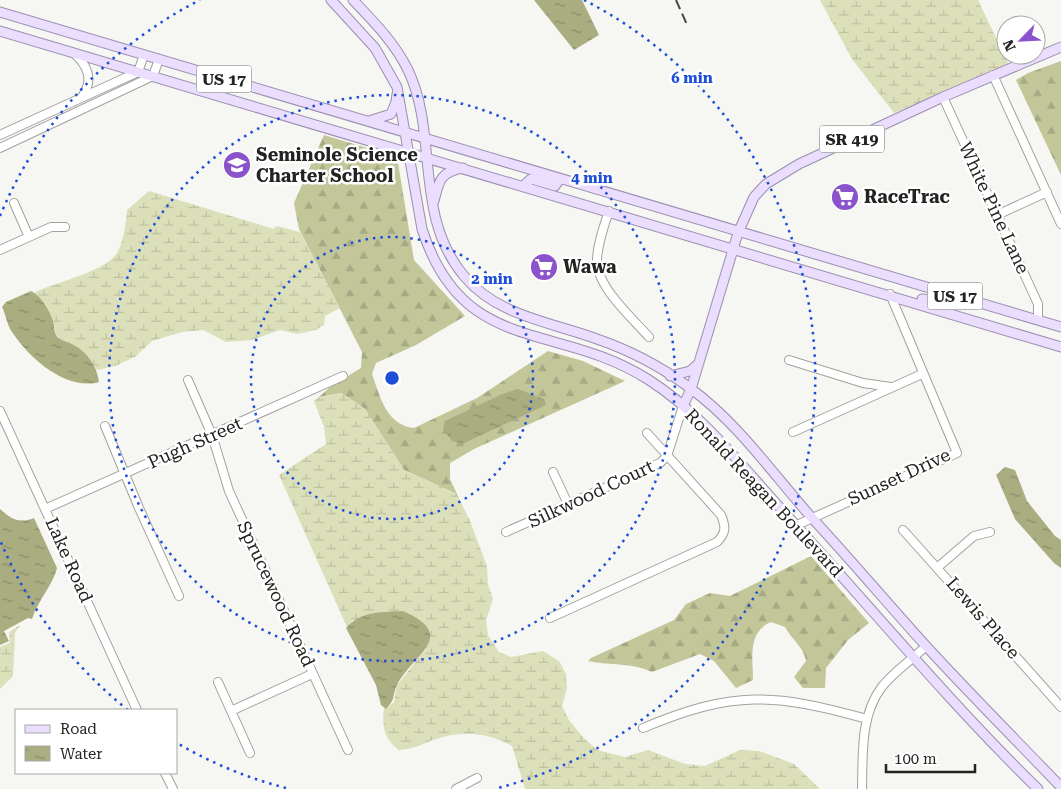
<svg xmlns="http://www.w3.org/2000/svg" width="1061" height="789" viewBox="0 0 1061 789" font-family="'Roboto Serif',serif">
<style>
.forest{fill:url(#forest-firs)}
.wetland{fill:url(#wetland-marsh)}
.water{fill:url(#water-ripples)}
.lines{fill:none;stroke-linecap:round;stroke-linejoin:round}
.minor-casing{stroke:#a1a19d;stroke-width:10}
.major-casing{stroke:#9b8eb1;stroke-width:11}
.minor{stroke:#fff;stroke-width:8}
.major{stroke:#eaddfe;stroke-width:9}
.rail{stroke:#444442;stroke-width:2;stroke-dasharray:10 5;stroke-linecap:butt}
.ring{fill:none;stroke:#1d4ed8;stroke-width:2.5;stroke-dasharray:2.5 5}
.labels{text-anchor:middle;stroke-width:5;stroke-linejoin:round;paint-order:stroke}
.shield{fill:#fff;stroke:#656564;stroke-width:1}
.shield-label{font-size:16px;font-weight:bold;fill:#232321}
.poi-label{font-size:18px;font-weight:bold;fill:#232321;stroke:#fff;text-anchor:start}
.street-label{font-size:18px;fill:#232321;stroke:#fff}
.centre{fill:#1d4ed8;stroke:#fff;stroke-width:2.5}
.ring-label{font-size:15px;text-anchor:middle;font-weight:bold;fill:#1d4ed8;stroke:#fff;stroke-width:5;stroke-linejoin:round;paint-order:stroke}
</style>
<defs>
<pattern id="forest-firs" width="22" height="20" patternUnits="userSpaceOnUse" patternTransform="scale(1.25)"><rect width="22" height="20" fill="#c2c699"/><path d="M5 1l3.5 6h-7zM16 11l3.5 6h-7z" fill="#a6aa84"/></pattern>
<pattern id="wetland-marsh" width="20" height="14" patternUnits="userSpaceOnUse" patternTransform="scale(1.25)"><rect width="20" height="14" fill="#dce0ba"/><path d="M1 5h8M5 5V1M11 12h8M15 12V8" fill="none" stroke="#bcc0a0"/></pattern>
<pattern id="water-ripples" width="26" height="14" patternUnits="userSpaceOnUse" patternTransform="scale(1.25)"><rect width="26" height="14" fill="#a9ad80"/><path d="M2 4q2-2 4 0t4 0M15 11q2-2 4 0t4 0" fill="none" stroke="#898c68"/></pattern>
</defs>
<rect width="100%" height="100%" fill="#f6f7f2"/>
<path class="forest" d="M1061,61V175L1016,80L1028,73Z
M324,135L397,157L414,260L465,316L416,345L376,363L372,374C380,396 386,425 414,428L477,398L548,351L583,361L625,381L474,449L450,463V479L457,494L404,470L365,409L341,393L319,397L330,387L361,368L362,352L299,229L294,203Z
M811,556L869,623L848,640L826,668L825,688H803L794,677L806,661C804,647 791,639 785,627L771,622C747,632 753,659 753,680L736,688L714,661L700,654L652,672C630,662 612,666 588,661L591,658L674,620L686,604L710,593L730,596Z"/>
<path class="wetland" d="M820,0H978L1009,65L894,113L852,59Z
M149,191L274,229L276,226L300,232L340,308L325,316L324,325L316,330L297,334L280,330L252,340L226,342L203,330L182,332L152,341L135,357L115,366L97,370L89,357L74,345L61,340L55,333L54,323L35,292C58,282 94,274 113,258C123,249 126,223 127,210Z
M341,393L365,409L404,470L457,494L470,521L487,566L488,584L493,599L486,620L488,635L499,652L511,657L543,651L559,661L566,674L567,688L562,706L569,720L582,736L597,750L625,757L648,750L685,764L705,766L740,750L759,751L794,764L820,789H525L512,746C486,732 461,730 433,740C421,745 412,749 399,750C383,738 382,726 384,707L386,709L394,702L397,685L426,649L353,620L347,627L279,475L326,444L324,427L314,401L319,397Z
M20,625L15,633L13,676L0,689V647L10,643L9,632Z"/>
<path class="water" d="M534,0H582L599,35L574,50Z
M31,291C41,295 52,314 54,325C54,327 54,330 55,333C58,341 67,341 74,345C88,353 97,366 99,382C66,391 29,358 12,332C7,325 6,315 2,307L6,302Z
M518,389L544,399L546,405L462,444L452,441L443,429L445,421L502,394Z
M1005,467L1015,470L1027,501L1055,536L1061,540V568L1054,563L1015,519L996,475Z
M0,509C11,519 19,524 34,518L57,568C53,585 38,600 32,619L28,618L4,631L9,641L0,645Z
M403,611C460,636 412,655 397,685C392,696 396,699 386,709L381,705L376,685L346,628C360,611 383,612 403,611Z"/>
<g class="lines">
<defs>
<path id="minor" d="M74,53C88,66 94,80 82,97
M993,75L1061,224
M943,97L1038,304V320
M0,135L138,72L144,55
M0,148L153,76L159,59
M14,203L29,237
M609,211C604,226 597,245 597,261C597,287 632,318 649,337
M997,215L1047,192
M0,250L51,227H65
M789,360L863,383L891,387
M188,380L212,435L229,491L348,750
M0,411L137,710
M105,426L139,508L179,596
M793,432L922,374
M553,472L568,504
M45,509L343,376
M797,525L957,453L890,294
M903,530L1061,707
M506,532L660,463L667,456L683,406
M938,567L974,536L990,532
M550,618L717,542C726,533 726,527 721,515L647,433
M218,682L250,753
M231,711L312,674
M643,728C734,690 773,693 867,719
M165,773L173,789
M456,789L477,778
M862,789C863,755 860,717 881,688C893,672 912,660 926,646"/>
<path id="major" d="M331,0L375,48L397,87L422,229C463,357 557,321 649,380C702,414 741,465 783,511C868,604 948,701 1038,789
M353,0C373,21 395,43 408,70C439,135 413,215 464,276C497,316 551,322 597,339C629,350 663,368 690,388C738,423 773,474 812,518C851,560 888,604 926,646C970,694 1016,740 1061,787
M0,12L1061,327
M0,31L1061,347
M369,121L391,114L396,102L397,94
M523,186L531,179L555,186L560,179
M434,201C439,181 440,172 463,168
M922,299L938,301L949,294
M670,376L690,371L699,363
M683,406L691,389L738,233L754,197L766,184L799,164L943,97L1061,47"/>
</defs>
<use href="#minor" class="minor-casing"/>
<use href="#major" class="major-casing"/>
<use href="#minor" class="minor"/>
<use href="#major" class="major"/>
<path class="rail" d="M676,0L688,27"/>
</g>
<g class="ring">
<circle cx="392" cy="378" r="141"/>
<circle cx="392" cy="378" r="283"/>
<path d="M286 788A424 424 0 0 1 177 743M128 710A424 424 0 0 1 0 540M0 216A424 424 0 0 1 200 0M584 0A424 424 0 0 1 498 788"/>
</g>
<defs>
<symbol id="school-disc" viewBox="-11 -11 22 22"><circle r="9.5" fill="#8b53cb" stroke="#fff"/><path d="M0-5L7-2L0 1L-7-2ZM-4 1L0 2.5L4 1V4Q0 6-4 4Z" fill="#fff"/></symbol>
<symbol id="supermarket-disc" viewBox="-11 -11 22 22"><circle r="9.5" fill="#8b53cb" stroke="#fff"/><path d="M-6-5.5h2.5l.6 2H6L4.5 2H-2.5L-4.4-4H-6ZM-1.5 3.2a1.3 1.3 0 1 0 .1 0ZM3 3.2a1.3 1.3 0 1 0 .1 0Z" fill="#fff"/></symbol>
</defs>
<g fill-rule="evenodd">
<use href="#school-disc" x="221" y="149" width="32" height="32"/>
<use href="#supermarket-disc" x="829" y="181" width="32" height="32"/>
<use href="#supermarket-disc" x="528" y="251" width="32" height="32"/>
</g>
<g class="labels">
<g class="shield">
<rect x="196.5" y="65.5" width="55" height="27" rx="4"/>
<rect x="819.5" y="125.5" width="65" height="27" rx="4"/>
<rect x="927.5" y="282.5" width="55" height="27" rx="4"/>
</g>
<g class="shield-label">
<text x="224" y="85">US 17</text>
<text x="852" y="145">SR 419</text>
<text x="955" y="302">US 17</text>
</g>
<g class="poi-label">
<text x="256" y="161">Seminole Science<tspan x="256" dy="21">Charter School</tspan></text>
<text x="864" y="203">RaceTrac</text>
<text x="563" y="273">Wawa</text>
</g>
<g class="street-label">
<text transform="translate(994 208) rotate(65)" y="6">White Pine Lane</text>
<text transform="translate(195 443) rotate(-24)" y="6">Pugh Street</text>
<text transform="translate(899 477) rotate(-25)" y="6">Sunset Drive</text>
<text transform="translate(764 493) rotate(47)" y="6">Ronald Reagan Boulevard</text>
<text transform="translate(591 494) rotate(-25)" y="6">Silkwood Court</text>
<text transform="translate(69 560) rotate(66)" y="6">Lake Road</text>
<text transform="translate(276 594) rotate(65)" y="6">Sprucewood Road</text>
<text transform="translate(983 618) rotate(49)" y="6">Lewis Place</text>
</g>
</g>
<circle cx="392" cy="378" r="8" class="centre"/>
<g class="ring-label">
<text x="692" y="83">6 min</text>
<text x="592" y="183">4 min</text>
<text x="492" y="284">2 min</text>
</g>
<rect x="15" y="709" width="162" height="65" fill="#ffffff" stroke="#a7a7a6"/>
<rect x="25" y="725" width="25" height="8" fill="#eaddfe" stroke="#a7a7a6"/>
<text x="60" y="734" font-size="15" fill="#232321">Road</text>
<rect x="25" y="746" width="25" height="15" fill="url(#water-ripples)" stroke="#a7a7a6"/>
<text x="60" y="759" font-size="15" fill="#232321">Water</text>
<g transform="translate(1021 40) rotate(246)"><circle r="24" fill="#ffffff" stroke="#a7a7a6"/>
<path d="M0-4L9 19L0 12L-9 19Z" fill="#8b53cb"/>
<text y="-8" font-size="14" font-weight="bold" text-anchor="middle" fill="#232321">N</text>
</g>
<path d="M886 764v8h89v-8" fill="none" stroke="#232321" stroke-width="2.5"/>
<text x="894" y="764" font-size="15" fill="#232321" stroke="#ffffff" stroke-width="4" paint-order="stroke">100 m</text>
</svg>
